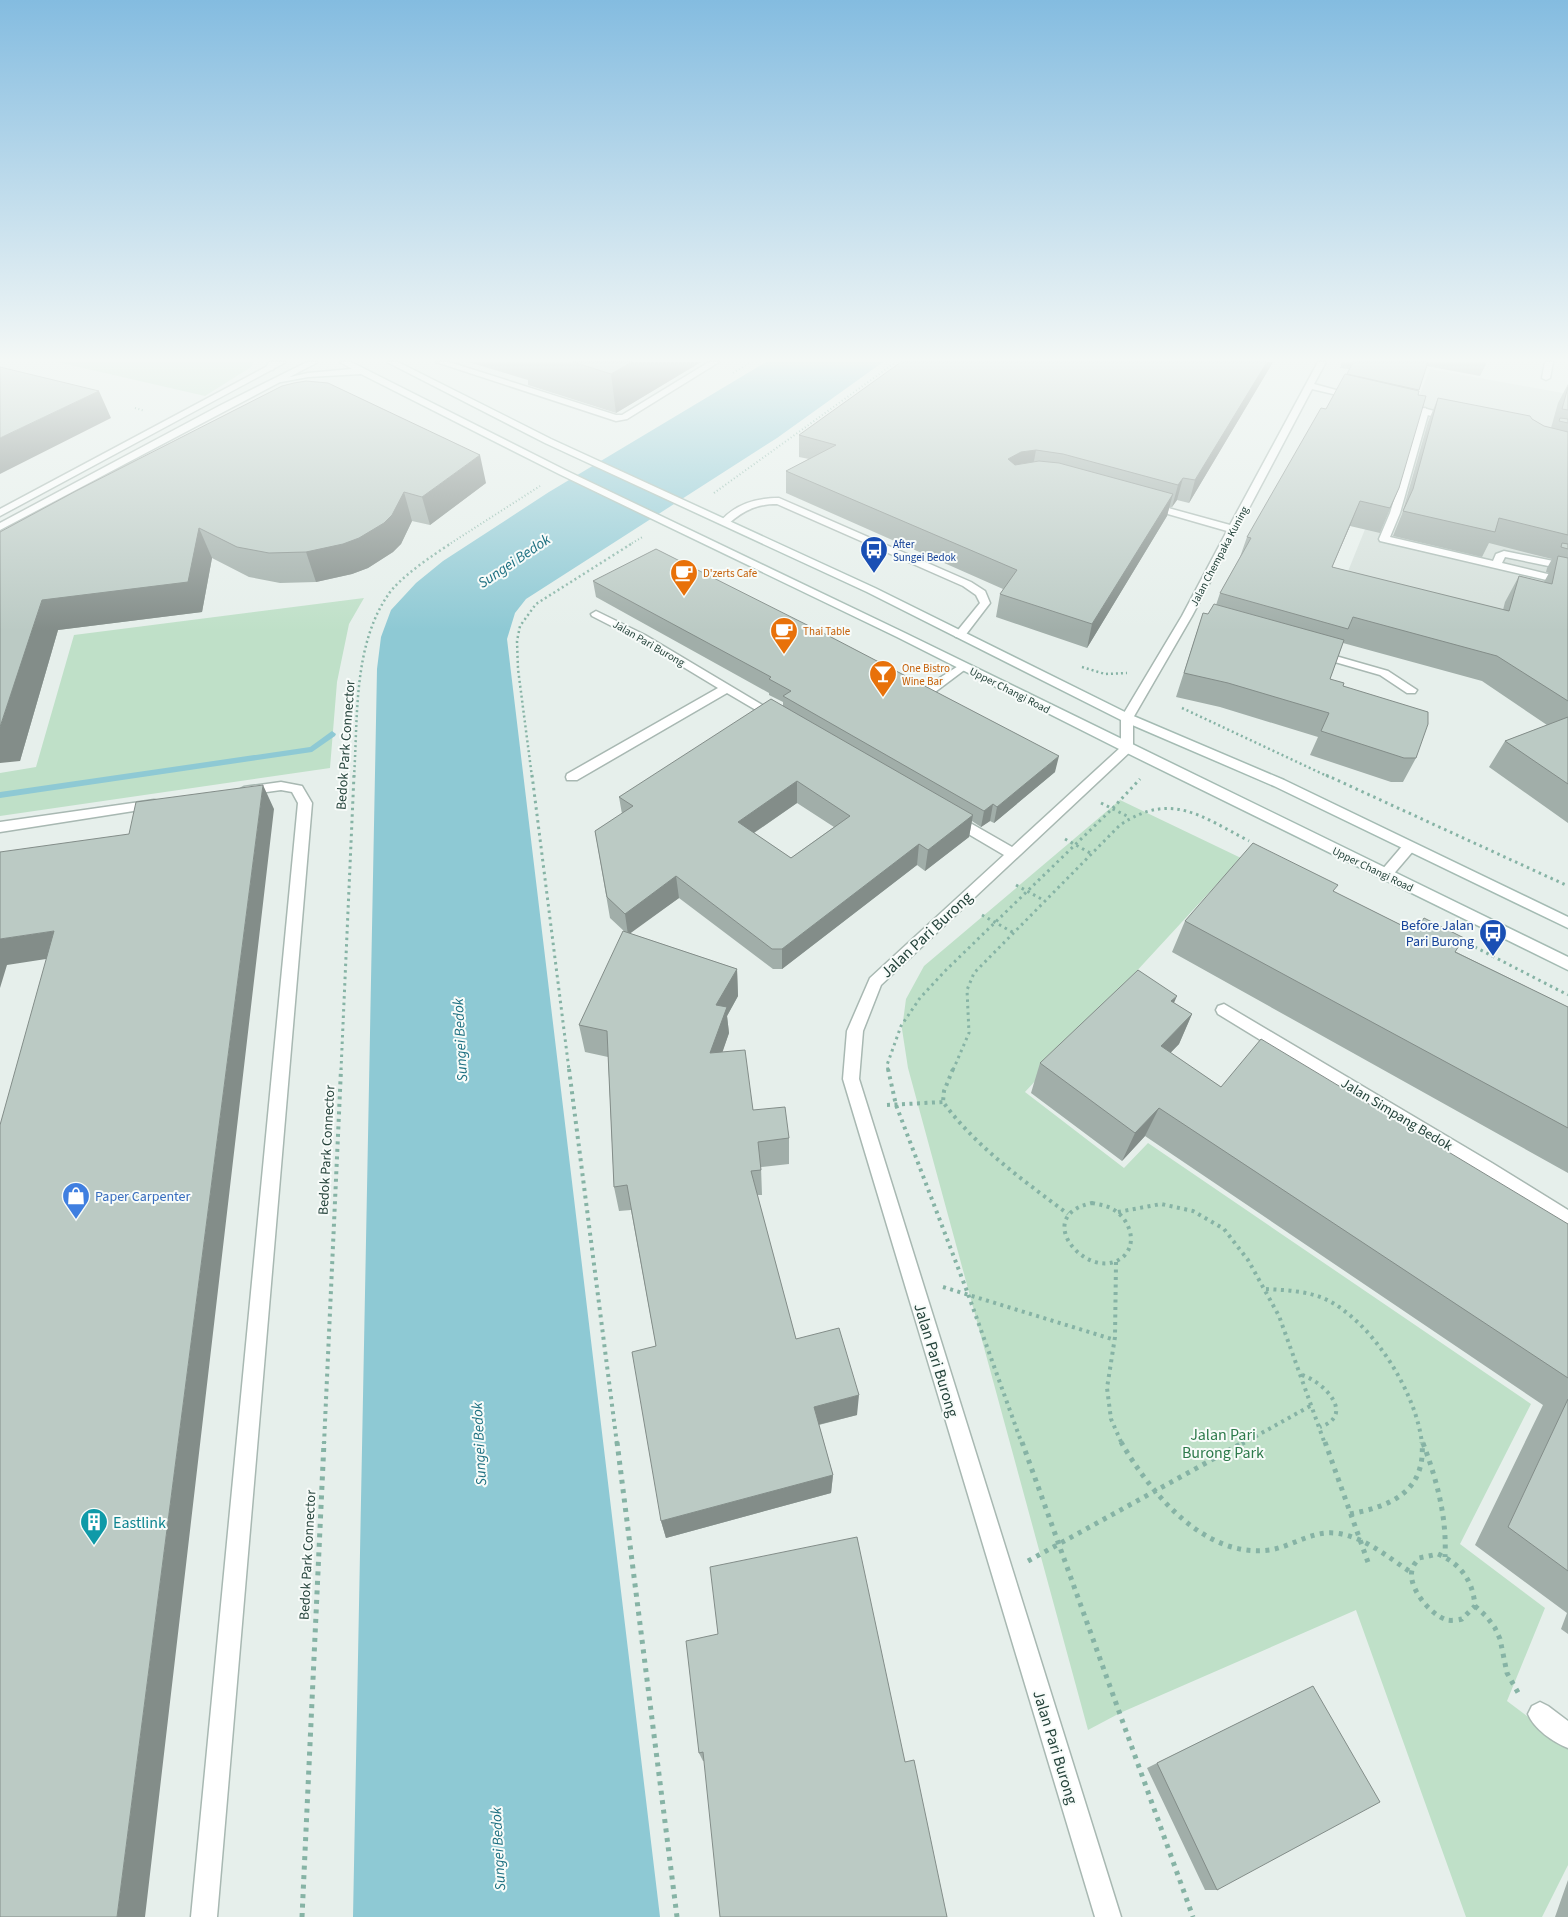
<svg xmlns="http://www.w3.org/2000/svg" width="1568" height="1917" viewBox="0 0 1568 1917" font-family="'Source Sans 3',sans-serif">
<style>
.built{fill:#d4dfda}
.green{fill:#bfe0c8}
.water{fill:#8ec9d4}
.lines{fill:none;stroke-linecap:round;stroke-linejoin:round}
.stream{fill:#8ec9d4;fill-rule:evenodd}
.lane-casing{stroke:#a8b8b2;stroke-width:3}
.street-casing{stroke:#a8b8b2;stroke-width:3}
.secondary-casing{stroke:#a4bbb3;stroke-width:3}
.path-far4{stroke:#86b3a5;stroke-width:2;stroke-dasharray:1 2.5;stroke-linecap:butt}
.path-far3{stroke:#86b3a5;stroke-width:2.5;stroke-dasharray:2 3;stroke-linecap:butt}
.path-far2{stroke:#86b3a5;stroke-width:3;stroke-dasharray:2.5 4;stroke-linecap:butt}
.path-far1{stroke:#86b3a5;stroke-width:4;stroke-dasharray:3 4.5;stroke-linecap:butt}
.path{stroke:#86b3a5;stroke-width:5;stroke-dasharray:4 5.5;stroke-linecap:butt}
.lane{fill:#fff;fill-rule:evenodd}
.street{fill:#fff;fill-rule:evenodd}
.secondary{fill:#fff;fill-rule:evenodd}
.wall{fill:#a1aea9;fill-rule:evenodd}
.shaded-wall{fill:#838d89}
.building{fill:#bbcac4;stroke:#838d89;fill-rule:evenodd}
.labels{text-anchor:middle;stroke-width:4;stroke-linejoin:round;paint-order:stroke}
.far-transit-label{font-size:11px;fill:#164399;stroke:#f7fbf9;text-anchor:start}
.far-street-label{font-size:11px;fill:#24423a;stroke:#f7fbf9}
.far-food-label{font-size:11px;fill:#c56008;stroke:#f7fbf9;text-anchor:start}
.street-label{font-size:14px;fill:#24423a;stroke:#f7fbf9}
.transit-label{font-size:14px;fill:#164399;stroke:#f7fbf9;text-anchor:end}
.shop-label{font-size:14px;fill:#366cbe;stroke:#f7fbf9;text-anchor:start}
.water-label{font-size:15px;font-style:italic;fill:#1c6f80;stroke:#f7fbf9}
.near-street-label{font-size:16px;fill:#24423a;stroke:#f7fbf9}
.near-park-label{font-size:16px;fill:#2d7a4b;stroke:#f7fbf9}
.near-culture-label{font-size:16px;fill:#0d838f;stroke:#f7fbf9;text-anchor:start}
</style>
<rect width="100%" height="100%" fill="#e6efeb"/>
<path class="built" d="M1430,369L1568,394V662L1340,591Z"/>
<path class="green" d="M57,362H253L251,367L205,396Z
M364,598L349,624L337,682L330,768L0,816V773L36,767L74,635Z
M1120,800L1241,858L1025,1092L1124,1168L1148,1143L1531,1404L1460,1544L1545,1608L1507,1701L1568,1747V1865L1542,1917H1466L1356,1610L1120,1713L1088,1730L908,1068L902,1029L906,999L924,966Z"/>
<path class="water" d="M766,362H883L777,438L526,599L515,613L507,639L660,1917H353L377,669L381,637L391,610L416,583L443,561L549,492Z"/>
<g class="lines">
<path class="stream" d="M332,731L336,734L335,736L312,752L0,798V792L310,747Z"/>
<defs>
<path id="lane" d="M436,362H449L616,415H622L709,362H719L627,419L616,421Z
M1425,408L1429,411L1400,513L1390,537L1493,561L1496,554L1504,551L1568,564V570L1505,557L1502,563L1568,579V585L1380,541L1379,539L1390,513L1421,411Z
M779,498L971,582L985,591L990,603L964,637H956L954,635L980,603L976,595L963,586L777,504C757,504 744,510 728,524L725,525L720,522C735,504 756,498 779,498Z
M963,663L967,664L969,666L967,668L935,692H927L925,689L927,686Z
M281,782L302,786L312,803L217,1917H191L298,803L292,792L281,790L244,795L237,791L244,787Z
M154,800L159,801L161,804L159,807L0,832V822Z
M1409,842L1414,844L1416,847L1414,850L1391,877H1381L1379,874L1381,871L1404,844Z"/>
<path id="street" d="M275,362H286L0,516V509Z
M307,362H318L0,530V523L219,406Z
M1318,362H1326L1314,384L1358,396L1354,399L1312,389L1192,616L1133,718V748L1131,751L881,985L863,1031L859,1079L1121,1917H1095L843,1079L847,1031L870,978L1004,855L948,822L946,819L948,816H958L1012,847L1121,747V718L1182,616L1227,531L1147,508L1145,506L1150,503L1230,525Z
M1545,362H1553L1550,378L1546,380L1542,378Z
M1403,403L1454,416L1455,418L1451,421L1400,408V404Z
M596,611L645,635L781,716L779,719H771L727,693L577,780H567L566,777L567,774L718,688L637,639L592,616L591,614Z
M1318,651L1388,671L1417,690L1415,693H1407L1380,675L1314,656L1312,654L1314,652Z
M1224,1004L1492,1163L1568,1210V1228L1218,1014L1216,1010L1218,1006Z
M1540,1702L1548,1706L1568,1721V1748C1553,1742 1534,1729 1528,1714L1532,1706Z"/>
<path id="secondary" d="M269,362H277L273,370L266,368Z
M340,362H351L565,470L905,633L1568,957V970L1123,751L897,637L559,474L361,374L308,377L281,382L277,380L308,373L352,369Z
M387,362H398L551,439L875,588L1131,715L1284,780L1568,917V928L1274,786L1123,721L867,592L545,443Z"/>
</defs>
<use href="#lane" class="lane-casing"/>
<use href="#street" class="street-casing"/>
<use href="#secondary" class="secondary-casing"/>
<path class="path-far4" d="M733,373L751,362
M135,408L145,411
M714,493L896,362
M448,545L540,486
M629,545L644,536"/>
<path class="path-far3" d="M1082,667L1105,674L1127,673
M1182,708L1329,777
M354,777C358,717 353,646 388,595C399,578 433,555 450,544
M532,777L518,669L517,641L520,626L536,604L631,544"/>
<path class="path-far2" d="M532,775L569,1070
M1326,775L1568,886
M1101,803L1129,817
M1065,839L1092,854
M1016,885L1045,901
M982,915L1014,933
M1469,944L1568,995
M341,1070L354,775
M888,1070L887,1065L901,1026L920,998L945,971L1112,809L1140,779
M953,1070L969,1033L967,990L974,973L1120,825C1171,791 1201,816 1249,841"/>
<path class="path-far1" d="M569,1069L617,1444
M888,1069L896,1105L968,1294L1022,1444
M953,1069L944,1091L943,1102C977,1148 1023,1180 1068,1214
M887,1105L943,1102
M1092,1203C1101,1205 1110,1206 1117,1212C1130,1222 1137,1243 1124,1256C1091,1286 1028,1216 1092,1203Z
M1118,1212L1161,1204L1193,1211L1224,1229L1248,1260L1279,1316L1325,1444
M1116,1262L1115,1337L1107,1388L1111,1419L1122,1444
M943,1287L1115,1340
M1266,1289C1285,1290 1305,1291 1323,1298C1371,1319 1417,1393 1422,1444
M1302,1375C1324,1382 1356,1415 1320,1427
M324,1444L341,1069
M1242,1444L1312,1405"/>
<path class="path" d="M617,1442L677,1917
M1022,1442L1193,1917
M1121,1442C1150,1492 1204,1559 1270,1550C1293,1546 1311,1531 1335,1533C1364,1536 1389,1558 1412,1573
M1325,1442L1369,1565
M1423,1443C1437,1481 1447,1517 1445,1557
M1350,1514C1392,1506 1426,1491 1422,1442
M1438,1554C1461,1564 1473,1581 1475,1606L1462,1619C1458,1620 1451,1621 1447,1620C1430,1615 1405,1585 1413,1567C1414,1564 1417,1561 1419,1558Z
M1028,1561L1244,1442
M1475,1606L1487,1617L1495,1628L1500,1639L1507,1673L1520,1696
M302,1917L324,1442"/>
<use href="#lane" class="lane"/>
<use href="#street" class="street"/>
<use href="#secondary" class="secondary"/>
</g>
<path class="wall" d="M468,362H701L616,413L528,385V380Z
M1273,362L1189,503L1177,500L1172,507H1169L1167,516L1087,648L996,617L1000,594L1003,589L786,493V471L809,459L799,457V435Z
M1342,362H1487L1480,376L1427,366L1418,391L1399,488L1380,533L1350,526L1332,567L1503,610L1505,602L1519,576L1544,582L1549,573L1546,572L1547,568L1552,559L1489,543L1482,557L1393,536L1402,514L1428,422L1438,398L1532,419L1544,426L1551,428L1558,403L1568,384V823L1489,767L1505,741L1547,725L1482,681L1343,643L1330,679L1343,686L1416,758L1403,782H1391L1310,755L1318,737L1220,707L1176,697L1203,613L1208,614L1216,605L1220,593L1240,557L1247,537L1347,375L1349,369L1340,368Z
M486,483L430,525L412,521L401,544L393,552L368,568L352,574L316,582L280,583L249,577L212,558L202,612L58,630L20,761L0,532Z
M593,581L1055,772L994,823L990,821L981,827L972,821L969,837L925,871L917,865L782,969H773L679,898L629,933L737,969L738,996L727,1016L729,1033L722,1052L753,1110L789,1138V1164L761,1167L762,1195H757L796,1339L857,1415L819,1425L833,1475L831,1493L666,1538L661,1521L656,1346L631,1210L619,1211L614,1187L608,1057L585,1052L579,1025L625,932L610,918L595,831L622,814L619,797L783,706V702L769,695V693L596,597ZM797,803L834,827L791,858L754,833Z
M1334,892L1568,1007V1173L1172,952L1185,921Z
M1174,1003L1192,1014L1179,1044L1170,1053L1221,1087L1568,1224V1634L1561,1629L1567,1613L1475,1545L1543,1405L1145,1136L1122,1161L1031,1093L1040,1063Z
M857,1537L704,1761H703L699,1753L718,1634Z
M1313,1686L1217,1890H1205L1147,1768Z
M1568,1880V1917H1555Z"/>
<path class="shaded-wall" d="M632,362H701L616,413L611,374Z
M1267,362H1273L1189,503L1195,480Z
M99,391L111,418L0,474V438Z
M1036,450L1032,472L1004,481L1008,459L1021,452Z
M480,455L486,483L430,525L422,497Z
M1183,478L1177,500L1172,507L1178,485Z
M404,492L412,521L401,544L393,552L368,568L352,574L316,582L306,552Z
M1173,494L1167,516L1087,648L1092,624Z
M1360,501L1350,526L1321,592L1332,567Z
M199,528L212,558L202,612L58,630L20,761L0,763V727L42,600Z
M1059,756L1055,772L994,823L997,807Z
M797,781V803L739,843L738,822Z
M263,785L274,809L145,1917H117Z
M993,804L990,821L981,827L984,811Z
M973,815L969,837L925,871L928,850Z
M919,844L917,865L782,969V949Z
M676,876L679,898L628,935L625,914Z
M54,931L72,955L7,965L0,988V939Z
M737,969L738,996L727,1016L729,1033L713,1080L710,1053L716,1005Z
M1177,996L1164,1026L1171,1001Z
M1192,1014L1179,1044L1148,1076L1161,1046Z
M1159,1108L1145,1136L1122,1161L1135,1133Z
M859,1395L857,1415L813,1426L814,1407Z
M833,1475L831,1493L666,1538L661,1521Z"/>
<path class="building" d="M573,362H632L611,374Z
M901,362H1267L1195,480L1183,478L1178,485L1063,454L1036,450L1021,452L1008,459L1015,465L1039,461L1059,463L1173,494L1092,624L1000,594L1017,570L786,471L836,445L799,435Z
M1353,362H1428L1419,390L1347,374Z
M0,367L99,391L0,438Z
M1345,374L1419,391L1418,395L1426,396L1399,488L1390,508L1360,501L1332,567L1509,611L1519,576L1552,584L1558,556L1568,558V701L1497,656L1353,617L1348,629L1220,593L1251,538L1247,537L1321,408L1326,409Z
M306,381L328,383L480,455L422,497L404,492L392,515L384,523L359,538L343,544L306,552L269,553L237,547L199,528L188,582L42,600L0,727V532L76,491L282,386L294,383Z
M1568,387V410L1562,409Z
M1438,398L1530,416L1532,419L1544,426L1568,432V535L1499,518L1495,532L1403,511L1413,489Z
M1560,418L1568,419V423L1559,421Z
M1562,543L1568,544V549L1561,547Z
M656,549L829,636L1059,756L997,807L993,804L984,811L783,696L791,691L769,679L771,677L593,581Z
M1214,604L1344,640L1330,679L1344,683L1343,686L1428,712V724L1416,758H1404L1321,731L1329,713L1228,683L1184,673L1203,613L1208,614Z
M771,699L973,815L928,850L919,844L782,949H772L676,876L625,914L607,897L595,831L633,806L619,797ZM797,781L850,816L791,858L738,822Z
M1568,717V784L1505,741Z
M263,785L117,1917H0V1125L54,931L0,939V852L129,834L136,802Z
M1253,843L1338,885L1333,891L1415,932L1424,918L1464,938L1455,952L1568,1007V1128L1185,921Z
M623,931L737,969L716,1005L727,1007L710,1053L745,1050L753,1110L785,1107L789,1138L758,1142L761,1170L751,1171L796,1339L839,1328L859,1395L814,1407L833,1475L661,1521L632,1352L656,1346L627,1185L614,1187L607,1031L579,1025Z
M1138,970L1177,996L1171,1001L1192,1014L1161,1046L1221,1087L1261,1039L1568,1224V1378L1159,1108L1135,1133L1040,1063Z
M1568,1399V1571L1508,1527Z
M857,1537L905,1762L914,1760L947,1917H720L703,1752L699,1753L686,1641L718,1634L710,1567Z
M1313,1686L1380,1802L1217,1890L1157,1763Z"/>
<linearGradient id="sky" x2="0" y2="1"><stop stop-color="#84bce0"/><stop offset="0.57" stop-color="#f4f8f6"/><stop offset="1" stop-color="#f4f8f6" stop-opacity="0"/></linearGradient>
<rect width="1568" height="631" fill="url(#sky)"/>
<defs>
<symbol id="bus-pin" viewBox="-11 -11 22 30"><path d="M0 17L-7.5 6A9.5 9.5 0 1 1 7.5 6Z" fill="#1a4fb4" stroke="#f7fbf9"/><path d="M-5-6H5V4H4V6H2V4H-2V6H-4V4H-5ZM-3.5-4V0h7V-4ZM-3.5 1.2v1.5H-2V1.2ZM2 1.2v1.5H3.5V1.2Z" fill="#fff"/></symbol>
<symbol id="cafe-pin" viewBox="-11 -11 22 30"><path d="M0 17L-7.5 6A9.5 9.5 0 1 1 7.5 6Z" fill="#e8710a" stroke="#f7fbf9"/><path d="M-5.5-4.5H6V0H3Q3 3.5 0 3.5H-2.5Q-5.5 3.5-5.5 0ZM3-3.2v2h1.7v-2ZM-6 4.5H4V6H-6Z" fill="#fff"/></symbol>
<symbol id="bar-pin" viewBox="-11 -11 22 30"><path d="M0 17L-7.5 6A9.5 9.5 0 1 1 7.5 6Z" fill="#e8710a" stroke="#f7fbf9"/><path d="M-6-5H6L.8 .8V4.5H3.5V6h-7V4.5H-.8V.8Z" fill="#fff"/></symbol>
<symbol id="shop-pin" viewBox="-11 -11 22 30"><path d="M0 17L-7.5 6A9.5 9.5 0 1 1 7.5 6Z" fill="#3f7fe0" stroke="#f7fbf9"/><path d="M-5-2.5h2.3a2.7 3.5 0 0 1 5.4 0H5L5.5 6h-11ZM-1.5-2.5h3a1.5 2.3 0 0 0-3 0Z" fill="#fff"/></symbol>
<symbol id="building-pin" viewBox="-11 -11 22 30"><path d="M0 17L-7.5 6A9.5 9.5 0 1 1 7.5 6Z" fill="#0f9aa8" stroke="#f7fbf9"/><path d="M-4-6H4V6H1V3H-1V6H-4ZM-2.5-4.3h1.7v1.8h-1.7ZM.8-4.3h1.7v1.8H.8ZM-2.5-1h1.7V.8h-1.7ZM.8-1h1.7V.8H.8Z" fill="#fff"/></symbol>
</defs>
<g fill-rule="evenodd">
<use href="#bus-pin" x="858" y="534" width="32" height="43"/>
<use href="#cafe-pin" x="668" y="557" width="32" height="43"/>
<use href="#cafe-pin" x="768" y="615" width="32" height="43"/>
<use href="#bar-pin" x="867" y="658" width="32" height="43"/>
<use href="#bus-pin" x="1477" y="917" width="32" height="43"/>
<use href="#shop-pin" x="60" y="1180" width="32" height="43"/>
<use href="#building-pin" x="78" y="1506" width="32" height="43"/>
</g>
<g class="labels">
<g class="far-transit-label">
<text x="893" y="548">After<tspan x="893" dy="13">Sungei Bedok</tspan></text>
</g>
<g class="far-street-label">
<text transform="translate(1219 556) rotate(-62)" y="4">Jalan Chempaka Kuning</text>
<text transform="translate(649 643) rotate(30)" y="4">Jalan Pari Burong</text>
<text transform="translate(1010 690) rotate(27)" y="4">Upper Changi Road</text>
<text transform="translate(1373 869) rotate(26)" y="4">Upper Changi Road</text>
</g>
<g class="far-food-label">
<text x="703" y="577">D'zerts Cafe</text>
<text x="803" y="635">Thai Table</text>
<text x="902" y="672">One Bistro<tspan x="902" dy="13">Wine Bar</tspan></text>
</g>
<g class="street-label">
<text transform="translate(345 745) rotate(-86)" y="5">Bedok Park Connector</text>
<text transform="translate(1397 1114) rotate(31)" y="5">Jalan Simpang Bedok</text>
<text transform="translate(326 1150) rotate(-87)" y="5">Bedok Park Connector</text>
<text transform="translate(307 1555) rotate(-87)" y="5">Bedok Park Connector</text>
</g>
<g class="transit-label">
<text x="1474" y="930">Before Jalan<tspan x="1474" dy="16">Pari Burong</tspan></text>
</g>
<g class="shop-label">
<text x="95" y="1201">Paper Carpenter</text>
</g>
<g class="water-label">
<text transform="translate(514 561) rotate(-34)" y="5">Sungei Bedok</text>
<text transform="translate(460 1040) rotate(-93)" y="5">Sungei Bedok</text>
<text transform="translate(479 1444) rotate(-93)" y="5">Sungei Bedok</text>
<text transform="translate(498 1849) rotate(-93)" y="5">Sungei Bedok</text>
</g>
<g class="near-street-label">
<text transform="translate(926 934) rotate(-43)" y="6">Jalan Pari Burong</text>
<text transform="translate(937 1360) rotate(73)" y="6">Jalan Pari Burong</text>
<text transform="translate(1056 1747) rotate(73)" y="6">Jalan Pari Burong</text>
</g>
<g class="near-park-label">
<text x="1223" y="1440">Jalan Pari<tspan x="1223" dy="18">Burong Park</tspan></text>
</g>
<g class="near-culture-label">
<text x="113" y="1528">Eastlink</text>
</g>
</g>
</svg>
